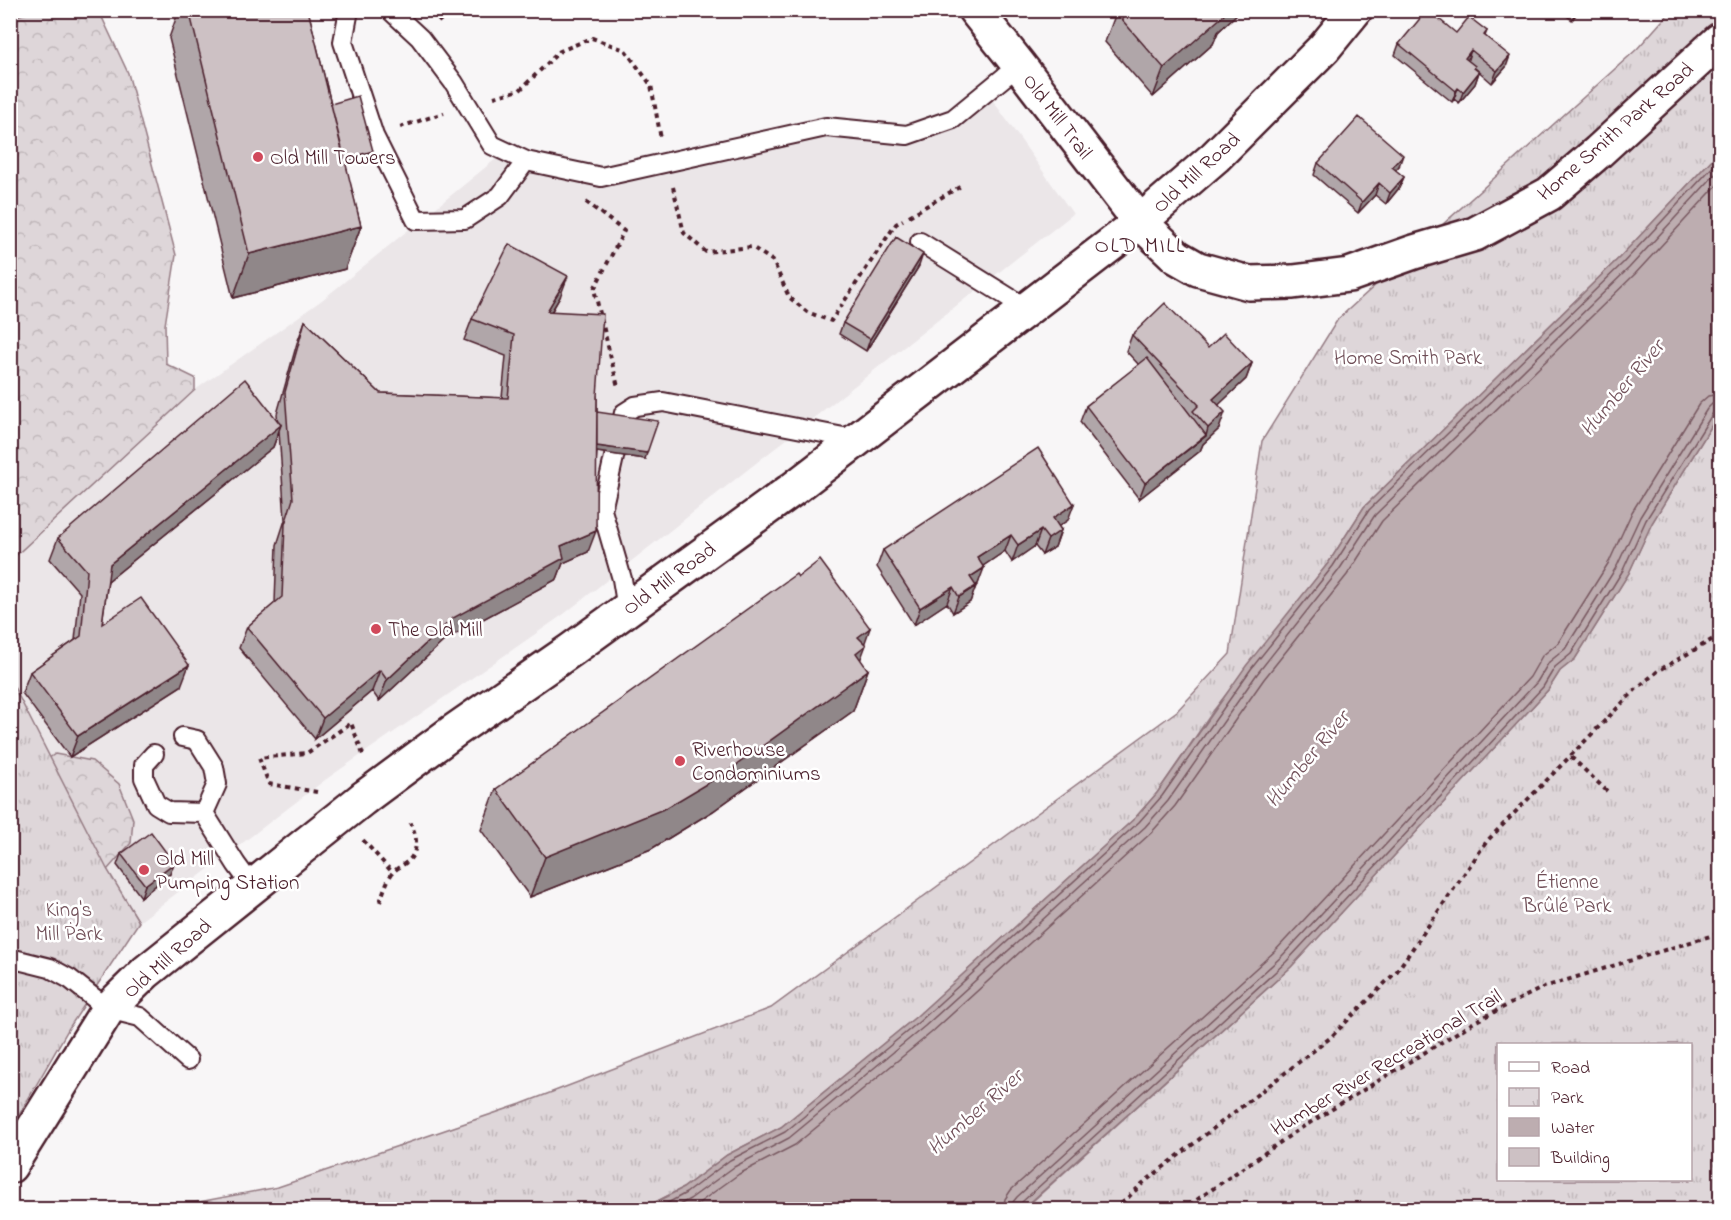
<svg xmlns="http://www.w3.org/2000/svg" width="1731" height="1220" viewBox="0 0 1731 1220" font-family="'Indie Flower',sans-serif">
<style>
.built{fill:#ebe6e8}
.forest{fill:url(#forest-crowns);stroke:#947a82;stroke-width:1.5}
.park{fill:url(#park-tufts);stroke:#947a82;stroke-width:1.5;fill-rule:evenodd}
.water{fill:#bdadb0;stroke:#8f747b;stroke-width:1.5}
.lines{fill:none;stroke-linecap:round;stroke-linejoin:round}
.shore{stroke:#785860;stroke-width:1.5}
.lane-casing{stroke:#4a1f2b;stroke-width:22}
.street-casing{stroke:#4a1f2b;stroke-width:38}
.path{stroke:#4a1f2b;stroke-width:4;stroke-dasharray:4.5 4.5;stroke-linecap:butt}
.lane{stroke:#fff;stroke-width:18}
.street{stroke:#fff;stroke-width:33}
.street-bridge-casing{stroke:#4a1f2b;stroke-width:38;stroke-linecap:butt}
.street-bridge{stroke:#fff;stroke-width:33}
.wall{fill:#b0a6a9;stroke:#4a1f2b;stroke-width:1.5}
.shaded-wall{fill:#908789;stroke:#4a1f2b;stroke-width:1.5}
.building{fill:#cdc1c4;stroke:#4a1f2b;stroke-width:1.5}
.poi-dot{fill:#d1495b;stroke:#fff;stroke-width:2}
.labels{text-anchor:middle;stroke-width:5;stroke-linejoin:round;paint-order:stroke}
.street-label{font-size:21px;fill:#4a1f2b;stroke:#fff}
.poi-label{font-size:21px;fill:#4a1f2b;stroke:#fff;text-anchor:start}
.park-label{font-size:21px;fill:#6f4d56;stroke:#fff}
.neighbourhood-label{font-size:22px;letter-spacing:1.5px;fill:#4a1f2b;stroke:#fff}
.water-label{font-size:22px;font-style:italic;fill:#72515a;stroke:#fff}
</style>
<defs>
<pattern id="forest-crowns" width="20" height="18" patternUnits="userSpaceOnUse" patternTransform="scale(1.5)"><rect width="20" height="18" fill="#ded6d9"/><path d="M2 6a3 3 0 1 1 6 0M12 15a3 3 0 1 1 6 0" fill="none" stroke="#c0b7ba"/></pattern>
<pattern id="park-tufts" width="24" height="20" patternUnits="userSpaceOnUse" patternTransform="scale(1.5)"><rect width="24" height="20" fill="#ded6d9"/><path d="M3 7l-1-3M5 7V3M7 7l1-3M15 17l-1-3M17 17v-4M19 17l1-3" fill="none" stroke="#c0b7ba"/></pattern>
</defs>
<rect width="100%" height="100%" fill="#f8f6f7"/>
<filter id="ink" filterUnits="userSpaceOnUse"><feTurbulence type="fractalNoise" baseFrequency=".0167" numOctaves="2"/><feDisplacementMap in="SourceGraphic" scale="12" xChannelSelector="R" yChannelSelector="G"/><feConvolveMatrix kernelMatrix="1 2 1 2 8 2 1 2 1" color-interpolation-filters="sRGB"/></filter>
<g filter="url(#ink)">
<path class="built" d="M982,85L1073,214L564,614L325,780L139,922L107,870L11,681V560L195,390L322,300L497,158L641,167L807,130L931,127Z"/>
<path class="forest" d="M37,11H99L128,73L176,255L165,325L166,364L195,378V390L11,560V17Z
M55,754L92,761L119,784L133,819L131,843L107,870L139,922L10,758L29,772Z"/>
<path class="park" d="M1671,11H1720V151L1619,258L1364,507L1329,562L1214,710L1157,793L1135,818L917,1016L781,1127L727,1155L683,1188L642,1209L157,1210L278,1187L521,1104L771,1008L1177,711L1230,654L1262,441L1338,319L1637,49Z
M1720,412V1209L1023,1210L1291,967L1548,690L1560,671L1575,659L1629,573L1652,523ZM1498,1044H1690V1180H1498Z
M11,681L107,869L139,922L69,1028L11,1129Z"/>
<path class="water" d="M1720,151V412L1652,523L1629,573L1575,659L1560,671L1548,690L1291,967L1023,1209H642L683,1188L727,1155L781,1127L917,1016L1135,818L1157,793L1246,666L1329,562L1364,507L1619,258Z"/>
<g class="lines">
<path class="shore" d="M655,1210L686,1193L730,1160L785,1132L920,1021L1139,822L1162,796L1251,669L1333,566L1369,510L1623,263L1720,159
M670,1210L690,1199L734,1167L789,1138L925,1026L1145,827L1168,801L1257,674L1339,570L1375,515L1629,268L1720,169
M689,1210L739,1174L795,1145L931,1033L1151,833L1175,806L1264,679L1347,575L1382,521L1635,274L1720,182
M1003,1210L1005,1199L1011,1190L1275,951L1530,677L1542,656L1558,643L1609,562L1632,512L1699,404L1708,396L1720,394
M1012,1210L1013,1202L1017,1197L1281,957L1537,682L1549,662L1565,649L1617,566L1640,517L1707,409L1712,404L1720,403
M1020,1210L1022,1202L1286,962L1543,687L1555,667L1571,654L1623,570L1646,520L1713,413L1720,410"/>
<defs>
<path id="lane" d="M349,10L343,42L374,136L416,220L465,219L500,196L526,161
M390,10L420,38L454,83L492,145L526,161L601,177L826,127L907,135L953,119L1019,65
M920,242L1026,308
M627,609L622,579L602,510L624,413L635,406L663,402L859,440
M154,754L144,765V778L156,804L169,812L204,813L217,784L214,767L197,740L183,737
M204,813L236,864L252,886
M10,958L50,968L70,979L108,1009L140,1017L188,1060"/>
<path id="street" d="M975,10L1019,65L1140,222L1177,257L1198,269L1249,283L1293,282L1349,275L1414,252L1475,234L1549,194L1598,152L1720,40
M365,797L454,731L571,650L793,489L1140,222L1215,157L1324,48L1355,10
M10,1166L108,1009L146,972L306,844"/>
</defs>
<use href="#lane" class="lane-casing"/>
<use href="#street" class="street-casing"/>
<path class="path" d="M438,22L451,10
M494,97L520,90L560,51L592,38L625,50L651,85L661,139
M400,127L444,113
M673,187L684,233L706,252L752,247L773,261L789,297L807,312L831,321L896,224L903,220
M586,202L624,231L594,289L618,387
M909,216L963,185
M1571,757L1608,792
M317,792L269,784L259,758L307,753L351,723L364,757
M363,840L392,872
M380,902C383,893 386,883 391,875C395,868 405,865 410,859C419,848 417,834 410,823
M1115,1210L1143,1183L1330,1038L1397,971L1487,841L1637,688L1658,671L1720,635
M1182,1210L1298,1130L1476,1021L1544,987L1720,933"/>
<use href="#lane" class="lane"/>
<use href="#street" class="street"/>
<defs>
<path id="street-bridge" d="M306,844L365,797"/>
</defs>
<use href="#street-bridge" class="street-bridge-casing"/>
<use href="#street-bridge" class="street-bridge"/>
</g>
<path class="wall" d="M179,10H308L331,104L373,151L371,157L345,164L361,226L345,269L233,298L169,38Z
M1119,10H1241L1218,32L1213,44L1153,97L1105,42L1116,13Z
M1553,10H1579L1572,20L1560,11L1558,14Z
M1487,31L1485,36L1506,67L1492,83L1475,68L1479,72L1475,84L1459,103L1454,99L1452,102L1395,55L1399,44L1456,33Z
M1318,163L1399,166L1395,170L1404,177L1399,188L1386,204L1375,195L1358,213L1314,175Z
M919,266L866,351L839,334L843,323Z
M560,297L552,311L597,396V412L645,459L597,452L588,552L563,563L557,579L446,639L379,701L372,691L315,739L239,648L247,627L275,603L277,545L285,520L279,431L273,447L108,581L102,624L181,686L70,757L22,693L30,672L75,640L80,593L50,559L58,538L278,422L277,414L297,343L305,321L380,393L502,398L506,356L464,340L472,319Z
M1132,335L1252,363L1246,379L1218,405L1219,429L1203,444L1200,451L1139,499L1080,422L1086,406L1139,365L1126,351Z
M1068,520L1058,526L1061,530L1055,547L1042,555L1035,546L1012,562L1005,551L983,566L978,584L976,586L970,602L953,613L947,603L914,625L877,567L883,550Z
M864,644L860,660L868,670L853,711L713,811L651,849L530,897L481,830L496,789Z
M121,854L174,863L170,874L141,897L117,865Z"/>
<path class="shaded-wall" d="M10,10H36L10,16Z
M1220,10H1241L1218,32L1213,44L1153,97L1164,68Z
M1576,10H1579L1572,20Z
M1471,50L1467,62L1465,58Z
M1510,56L1506,67L1492,83L1497,71Z
M1479,72L1475,84L1459,103L1463,92Z
M1458,88L1454,99L1452,102L1456,91Z
M373,151L371,157L322,171L324,165Z
M1403,155L1399,166L1388,178L1392,167Z
M1404,177L1399,188L1386,204L1390,193Z
M1379,183L1375,195L1358,213L1362,202Z
M361,226L345,269L233,298L249,254Z
M923,254L919,266L866,351L870,339Z
M568,276L560,297L539,332L547,311Z
M1252,363L1246,379L1207,416L1213,399Z
M1225,412L1219,429L1203,444L1200,451L1139,499L1145,483L1206,436L1208,428Z
M281,425L273,447L103,585L110,564Z
M592,445L647,453L645,459L590,451Z
M1074,504L1068,520L1047,534L1053,518Z
M1041,530L1035,546L1012,562L1018,545Z
M1061,530L1055,547L1042,555L1048,539Z
M596,531L588,552L563,563L557,579L446,639L379,701L387,680L453,618L561,546Z
M1011,535L1005,551L971,574L977,557Z
M984,568L978,584L964,593L970,577Z
M976,586L970,602L953,613L959,597Z
M953,587L947,603L914,625L920,608Z
M870,628L863,648L866,645L852,682L868,670L853,711L713,811L651,849L530,897L545,857Z
M189,665L181,686L70,757L78,736Z
M380,670L372,691L315,739L323,718Z
M174,863L170,874L141,897L145,885Z"/>
<path class="building" d="M189,10H308L361,226L249,254Z
M1119,10H1220L1224,15L1164,68L1116,13Z
M1427,10H1428L1456,33L1469,17L1487,31L1484,35L1510,56L1497,71L1471,50L1465,58L1475,66L1474,68L1479,72L1463,92L1458,88L1456,91L1399,44Z
M358,96L373,151L344,159L331,104Z
M1359,117L1403,155L1392,167L1404,177L1390,193L1379,183L1362,202L1318,163Z
M896,237L923,254L870,339L843,323Z
M509,244L568,276L547,311L603,314L597,396L596,531L561,546L564,558L453,618L387,680L380,670L323,718L247,627L282,597L285,524L293,499L285,392L305,321L380,393L508,398L514,335L472,319Z
M1165,303L1208,348L1224,333L1252,363L1213,399L1225,412L1208,428L1193,411L1199,405L1132,335Z
M1147,358L1206,435L1145,483L1086,406Z
M245,379L281,425L110,564L102,624L141,598L189,665L78,736L30,672L81,636L87,571L58,538Z
M597,412L658,421L647,453L597,446Z
M1038,448L1074,504L1053,518L1061,530L1048,539L1041,530L1018,545L1011,535L977,557L984,568L970,577L976,586L959,597L953,587L920,608L883,550Z
M820,560L870,628L858,637L866,645L856,653L868,670L728,771L666,808L545,857L496,789L796,574L798,577Z
M151,832L174,863L145,885L121,854Z"/>
</g>
<g class="poi-dot">
<circle cx="258" cy="157" r="6"/>
<circle cx="376" cy="629" r="6"/>
<circle cx="680" cy="761" r="6"/>
<circle cx="144" cy="870" r="6"/>
</g>
<g class="labels">
<g class="street-label">
<text transform="translate(1058 116) rotate(53)" y="7">Old Mill Trail</text>
<text transform="translate(1615 131) rotate(-41)" y="7">Home Smith Park Road</text>
<text transform="translate(1196 172) rotate(-42)" y="7">Old Mill Road</text>
<text transform="translate(669 578) rotate(-36)" y="7">Old Mill Road</text>
<text transform="translate(167 958) rotate(-41)" y="7">Old Mill Road</text>
<text transform="translate(1386 1062) rotate(-31)" y="7">Humber River Recreational Trail</text>
</g>
<g class="poi-label">
<text x="270" y="164">Old Mill Towers</text>
<text x="388" y="636">The Old Mill</text>
<text x="692" y="756">Riverhouse<tspan x="692" dy="24">Condominiums</tspan></text>
<text x="156" y="865">Old Mill<tspan x="156" dy="24">Pumping Station</tspan></text>
</g>
<g class="park-label">
<text x="1408" y="364">Home Smith Park</text>
<text x="1567" y="888">Étienne<tspan x="1567" dy="24">Brûlé Park</tspan></text>
<text x="69" y="916">King's<tspan x="69" dy="24">Mill Park</tspan></text>
</g>
<g class="neighbourhood-label">
<text x="1140" y="252">OLD MILL</text>
</g>
<g class="water-label">
<text transform="translate(1621 387) rotate(-50)" y="8">Humber River</text>
<text transform="translate(1306 758) rotate(-50)" y="8">Humber River</text>
<text transform="translate(974 1111) rotate(-41)" y="8">Humber River</text>
</g>
</g>
<rect width="1731" height="1220" fill="none" stroke="#fff" stroke-width="36"/>
<rect x="18" y="18" width="1695" height="1184" fill="none" stroke="#4a1f2b" stroke-width="2" filter="url(#ink)"/>
<rect x="1497" y="1043" width="195" height="138" fill="#ffffff" stroke="#b7a5aa" stroke-width="1.5"/>
<rect x="1509" y="1062" width="30" height="9" fill="#ffffff" stroke="#b7a5aa" stroke-width="1.5"/>
<text x="1551" y="1073" font-size="18" fill="#4a1f2b">Road</text>
<rect x="1509" y="1088" width="30" height="18" fill="url(#park-tufts)" stroke="#b7a5aa" stroke-width="1.5"/>
<text x="1551" y="1103" font-size="18" fill="#4a1f2b">Park</text>
<rect x="1509" y="1118" width="30" height="18" fill="#bdadb0" stroke="#b7a5aa" stroke-width="1.5"/>
<text x="1551" y="1133" font-size="18" fill="#4a1f2b">Water</text>
<rect x="1509" y="1148" width="30" height="18" fill="#cdc1c4" stroke="#b7a5aa" stroke-width="1.5"/>
<text x="1551" y="1163" font-size="18" fill="#4a1f2b">Building</text>
</svg>
